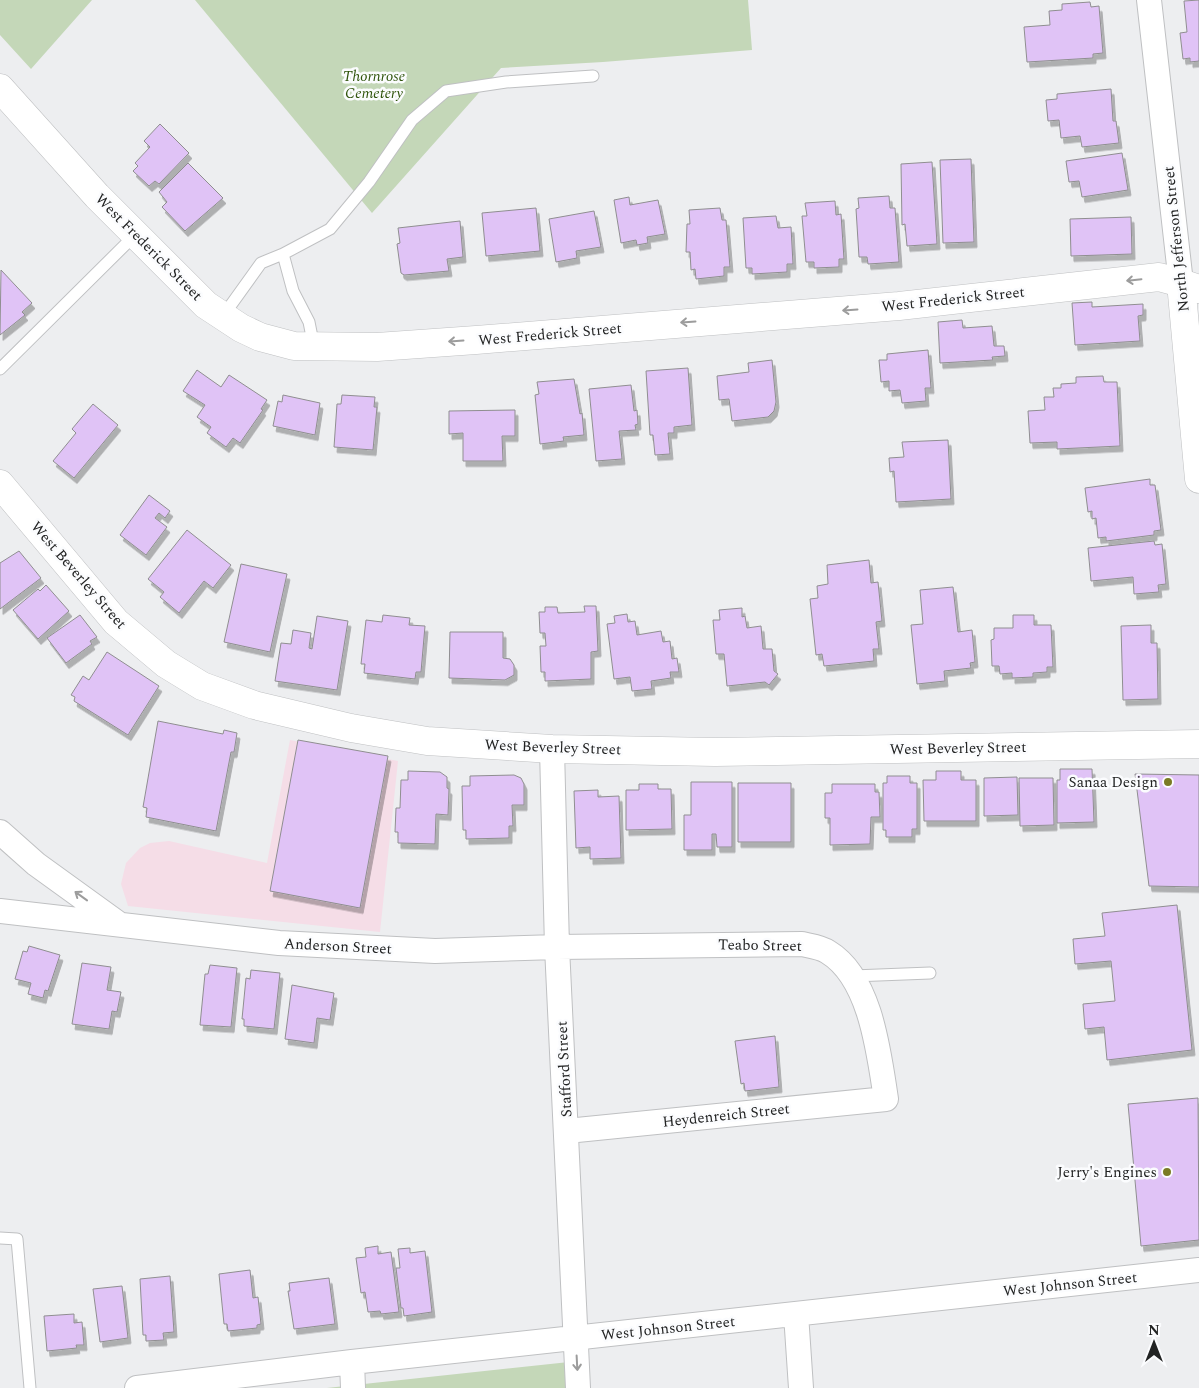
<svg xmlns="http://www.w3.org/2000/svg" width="1199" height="1388" viewBox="0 0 1199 1388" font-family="Spectral,serif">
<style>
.commercial{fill:#f5dde7}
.green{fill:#c4d7b8}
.building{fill:#e0c3f6;stroke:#8f8e90;filter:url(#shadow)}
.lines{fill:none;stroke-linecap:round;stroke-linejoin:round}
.service-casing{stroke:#bfc0c2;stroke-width:13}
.minor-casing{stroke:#bfc0c2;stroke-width:26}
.tertiary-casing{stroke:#bfc0c2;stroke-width:29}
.primary-casing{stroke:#bfc0c2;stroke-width:29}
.service{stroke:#fff;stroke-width:11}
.minor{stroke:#fff;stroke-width:24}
.tertiary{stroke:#fff;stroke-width:28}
.primary{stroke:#fff;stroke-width:28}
.oneway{stroke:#9c9c9c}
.poi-dot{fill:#7a7b24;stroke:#fbfcfe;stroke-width:2}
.labels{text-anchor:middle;stroke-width:5;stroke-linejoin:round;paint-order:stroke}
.park-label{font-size:15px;font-style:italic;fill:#2f540b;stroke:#fbfcfe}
.street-label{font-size:15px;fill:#222323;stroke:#fbfcfe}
.poi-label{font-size:15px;fill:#222323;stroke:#fbfcfe;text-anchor:end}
</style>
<defs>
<filter id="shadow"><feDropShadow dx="3" dy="5.5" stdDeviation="0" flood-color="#0004"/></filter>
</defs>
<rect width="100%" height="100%" fill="#edeef0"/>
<path class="commercial" d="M290,740L398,761L380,932L128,906L121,884L126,863L140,848L150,843L169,841L267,863Z"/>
<path class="green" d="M0,0H92L31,69L0,35Z
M195,0H748L752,50L603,62L501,68L372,213Z
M569,1362L570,1388H327L336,1387Z"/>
<path class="building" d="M1199,0V61L1190,62V58L1183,59L1180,33L1187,32L1184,1Z
M1090,2L1091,7L1099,6L1103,53L1093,54V58L1027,62L1024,27L1050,25L1049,11L1062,10V4Z
M1111,89L1113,121H1116L1119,143L1082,147L1080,136L1061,138L1059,120L1048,121L1046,100L1057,99V94Z
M160,124L189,153L159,184L155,181L149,186L133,171L138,166L135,163L150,147L144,141Z
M1122,153L1128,190L1082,197L1079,181L1069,182L1066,161Z
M971,159L974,242L943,243L940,160Z
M932,162L937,244L907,246L905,224L902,225L901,164Z
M188,163L223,198L185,231L162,207L167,202L159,192Z
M889,196L890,208H895L899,262L868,264L867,257H859L856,209L859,208L858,198Z
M629,197L630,205L658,200L665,234L647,237L648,243L637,245L636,240L621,243L614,200Z
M835,201L836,215L841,214L844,259H839V267L814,268V262H806L802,216H807L805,203Z
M536,208L540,251L486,256L482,213Z
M720,208L722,220H726L730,267H724V276L696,279L695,269L691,270L690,252H686L687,224H690L689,210Z
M594,211L601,247L576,251L577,258L556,262L549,219Z
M776,216L778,228L791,227L793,264H787V272L752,274V268H746L743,218Z
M1131,217L1132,254L1071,256L1070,219Z
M460,221L463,257L447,259L449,271L404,275L401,273L397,244L400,243L398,228Z
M1,270L32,303L22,312L25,315L0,335Z
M1092,302V307L1143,304V315L1138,316L1140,341L1075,345L1072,303Z
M962,320L963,328L992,326L994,346H1004L1005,356L992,357L993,360L940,363L938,322Z
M928,350L931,388H925L926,401L902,403L900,390L889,391V381L881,382L879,360H887V354Z
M772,360L776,402L774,411L768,417L732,421L729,399L719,400L717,376L749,372L748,363Z
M688,368L692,425L674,427V433H668L670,454L655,455L653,435H650L646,371Z
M197,370L221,387L229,375L267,400L261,409L263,410L240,443L233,438L226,447L207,433L211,427L197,417L205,405L183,391Z
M1103,376L1104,382H1117L1120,446L1057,449V442L1030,443L1028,411L1045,410L1044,397H1054L1053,388H1061V384L1076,383V377Z
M574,379L580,414L582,413L584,435L563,437L564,441L540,444L535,395L539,394L537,382Z
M631,385L634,411L637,410L638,424L635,425L636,430L619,431L622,459L596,461L589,389Z
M283,395L320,403L315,435L273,426L278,401L282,402Z
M342,395L375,397L374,407H377L373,450L334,447L337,404H341Z
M93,404L118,425L74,478L53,461L76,433L72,429Z
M515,410V436H502L503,461H463V433L449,434V411Z
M948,440L951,499L896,502L894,471L890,472L889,458L904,457L902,442Z
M1150,479V485H1155L1161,530L1154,531V535L1106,541V537L1098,538L1096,518L1092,519V511L1088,512L1085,488Z
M149,495L170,511L165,518L159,513L155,518L167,527L146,555L120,535Z
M187,530L231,565L213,588L204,581L179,613L160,597L164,592L148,579Z
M1154,541L1155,545L1162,544L1166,584L1158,585L1159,592L1134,594L1133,577L1091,581L1088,548Z
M19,551L41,578L0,609V563Z
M869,560L871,583L878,582L882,621L876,622L879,649H873L874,661L824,666L822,654L816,655L810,599L818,598L817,586L828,584L827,565Z
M241,564L287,574L270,652L224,642Z
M46,585L69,611L38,639L13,610L38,589L40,591Z
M953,587L958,632L972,630L975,662L970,663L971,668L944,671L945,681L917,684L911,625L923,624L920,590Z
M584,606H596L598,651L591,652V679L545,681V672H541L540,646H546L545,633H540L539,612H545V607H557L558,613L585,612Z
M742,608V617L745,616L747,628L761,626L763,649H772L774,671L778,674L769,685L765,682L727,686L724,654H716L713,620H720L719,610Z
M627,614L628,622L635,621L637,635L661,631L663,642L670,641L672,659L677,658L679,672H670L671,678L651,681L652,689L632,691L630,677L614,679L607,624L615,623L614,616Z
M80,615L97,637L90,641L92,644L66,663L47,638Z
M383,615L410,618L409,625L425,626L421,672H416L415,679L364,673L365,664H361L366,620L382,622Z
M1013,615H1034V625H1051L1053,667H1047V672L1033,673V677L1012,678V673L1000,674L999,666H992L991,640L994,639V628H1013Z
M317,616L348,621L337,690L275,681L281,643L291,644L293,630L311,633L309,648L312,649Z
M1151,625V643H1157L1158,699L1123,700L1121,626Z
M450,632H503V658L510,659L514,665V675L505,680L449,678Z
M107,652L159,686L128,735L74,701L75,697L71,695L83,676L89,680Z
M158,721L223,734L224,730L237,733L234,752H231L216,831L146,817L147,808L143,807Z
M298,740L388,756L360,908L270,891Z
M1060,769H1092L1094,822L1057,823V780H1060Z
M408,771L440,772L447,777V788L449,789L448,815L436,814L435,844L398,843V832H395L396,808H400L401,780H408Z
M936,771H961V780H976V821H924L923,780H936Z
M1135,774L1199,775V887L1149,886Z
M514,775L521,778L524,784V805H512L513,826H509V838L466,839V830H463L462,786H470V776Z
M887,776H910V783H917V829H912V837H886V830H883V783H887Z
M1017,777L1018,815L984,816V778Z
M1019,778H1053L1054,825L1020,826Z
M691,782H732V847H717L716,834H712V850H684V815H691Z
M738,783H791V842H738Z
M639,784H658V789H671L672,829L626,830V790H639Z
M832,784H875V792H879L880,817H871L870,844L830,845V818H825V793H832Z
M598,790V797L619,796L621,858L590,859V847L576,848L574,791Z
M1177,905L1192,1050L1107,1060L1104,1027L1085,1029L1083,1004L1115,1001L1111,961L1075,964L1073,939L1105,936L1102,913Z
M29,946L60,955L48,991L45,990L43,998L28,994L31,983L15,979L23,951L27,952Z
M82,963L111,967L107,990L121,992L117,1012L112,1011L109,1029L72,1024Z
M210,965L237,968L231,1027L200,1025L205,974H208Z
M251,970L280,973L274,1029L244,1026V1019H242L246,978L250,979Z
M292,985L334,993L330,1020L317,1018L314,1043L285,1039Z
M775,1036L779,1087L745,1091L744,1083L741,1084L735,1041Z
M1198,1098L1199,1240L1141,1246L1128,1104Z
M378,1246V1254L391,1252L399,1312L381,1314L380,1311L368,1312L365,1292L361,1293L356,1258L366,1257L365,1248Z
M410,1248V1253L425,1251L432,1312L404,1316L403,1308H401L396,1268H400L398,1249Z
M250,1270L253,1298L258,1297L261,1324L257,1325V1328L228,1331L227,1324H224L219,1274Z
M170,1276L174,1332L163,1333L164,1340L146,1341V1335H143L140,1279Z
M329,1278L335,1324L294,1329L288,1291H290L289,1283Z
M122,1286L128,1338L100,1342L93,1289Z
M74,1314V1323L82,1322L84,1345H76L77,1348L47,1351L44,1316Z"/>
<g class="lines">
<defs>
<path id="service" d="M223,316L261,263L283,254
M314,347L309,322L293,291L283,254L330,229L369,182L412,120L446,91L506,82L593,76
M0,369L136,234
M853,976L930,973
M0,1238L17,1239L30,1388"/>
<path id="minor" d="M1149,0L1181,283
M552,749L557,947L578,1388
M0,832L36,864L119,924
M0,911L279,943L435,951L557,947L802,944C811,946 821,947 828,952C871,978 879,1054 886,1099L567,1131
M796,1314L801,1388
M352,1362L353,1388
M137,1388L352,1362L1199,1270"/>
<path id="tertiary" d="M0,88L97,196L206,305L241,328L260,337L294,346L377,347L476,340L899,306L1159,277L1181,283"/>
<path id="primary" d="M1199,289L1181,283L1199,479
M0,484L116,622L166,664L202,686L254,705L351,728L427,741L552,749L715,752L1199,744"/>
</defs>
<use href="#service" class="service-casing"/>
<use href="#minor" class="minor-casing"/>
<use href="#tertiary" class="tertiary-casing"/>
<use href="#primary" class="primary-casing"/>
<use href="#service" class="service"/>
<use href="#minor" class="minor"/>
<use href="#tertiary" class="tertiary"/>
<use href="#primary" class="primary"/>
</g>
<defs><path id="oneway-shaft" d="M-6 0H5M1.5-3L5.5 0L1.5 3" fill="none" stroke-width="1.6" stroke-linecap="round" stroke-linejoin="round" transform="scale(1.25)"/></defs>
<g class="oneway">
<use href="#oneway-shaft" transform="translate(1134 280) rotate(174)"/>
<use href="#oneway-shaft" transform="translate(850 310) rotate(176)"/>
<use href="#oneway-shaft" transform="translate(688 322) rotate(176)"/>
<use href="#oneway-shaft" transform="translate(456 341) rotate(176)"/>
<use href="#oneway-shaft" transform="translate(81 896) rotate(-144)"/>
<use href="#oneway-shaft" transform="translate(577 1363) rotate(87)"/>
</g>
<g class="poi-dot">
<circle cx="1168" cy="782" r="5"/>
<circle cx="1167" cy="1172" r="5"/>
</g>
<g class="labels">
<g class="park-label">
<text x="374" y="81">Thornrose<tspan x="374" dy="17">Cemetery</tspan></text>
</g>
<g class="street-label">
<text transform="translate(1176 239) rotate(-96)" y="5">North Jefferson Street</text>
<text transform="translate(149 247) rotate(45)" y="5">West Frederick Street</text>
<text transform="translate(953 299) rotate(-6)" y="5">West Frederick Street</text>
<text transform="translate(550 334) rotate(-5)" y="5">West Frederick Street</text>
<text transform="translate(79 575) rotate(49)" y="5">West Beverley Street</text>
<text transform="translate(553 747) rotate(2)" y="5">West Beverley Street</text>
<text transform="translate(958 748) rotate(-1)" y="5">West Beverley Street</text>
<text transform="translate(760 945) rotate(1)" y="5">Teabo Street</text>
<text transform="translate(338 946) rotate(3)" y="5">Anderson Street</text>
<text transform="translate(564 1069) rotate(-93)" y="5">Stafford Street</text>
<text transform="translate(726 1115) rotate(-6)" y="5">Heydenreich Street</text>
<text transform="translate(1070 1284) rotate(-6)" y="5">West Johnson Street</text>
<text transform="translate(668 1328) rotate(-6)" y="5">West Johnson Street</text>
</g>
<g class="poi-label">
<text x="1158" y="787">Sanaa Design</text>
<text x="1157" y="1177">Jerry's Engines</text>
</g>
</g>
<g transform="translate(1154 1343)" stroke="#fbfcfe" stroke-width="4" paint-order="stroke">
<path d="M0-4L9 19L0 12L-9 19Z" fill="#222323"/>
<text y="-8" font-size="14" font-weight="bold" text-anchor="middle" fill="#222323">N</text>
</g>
</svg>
